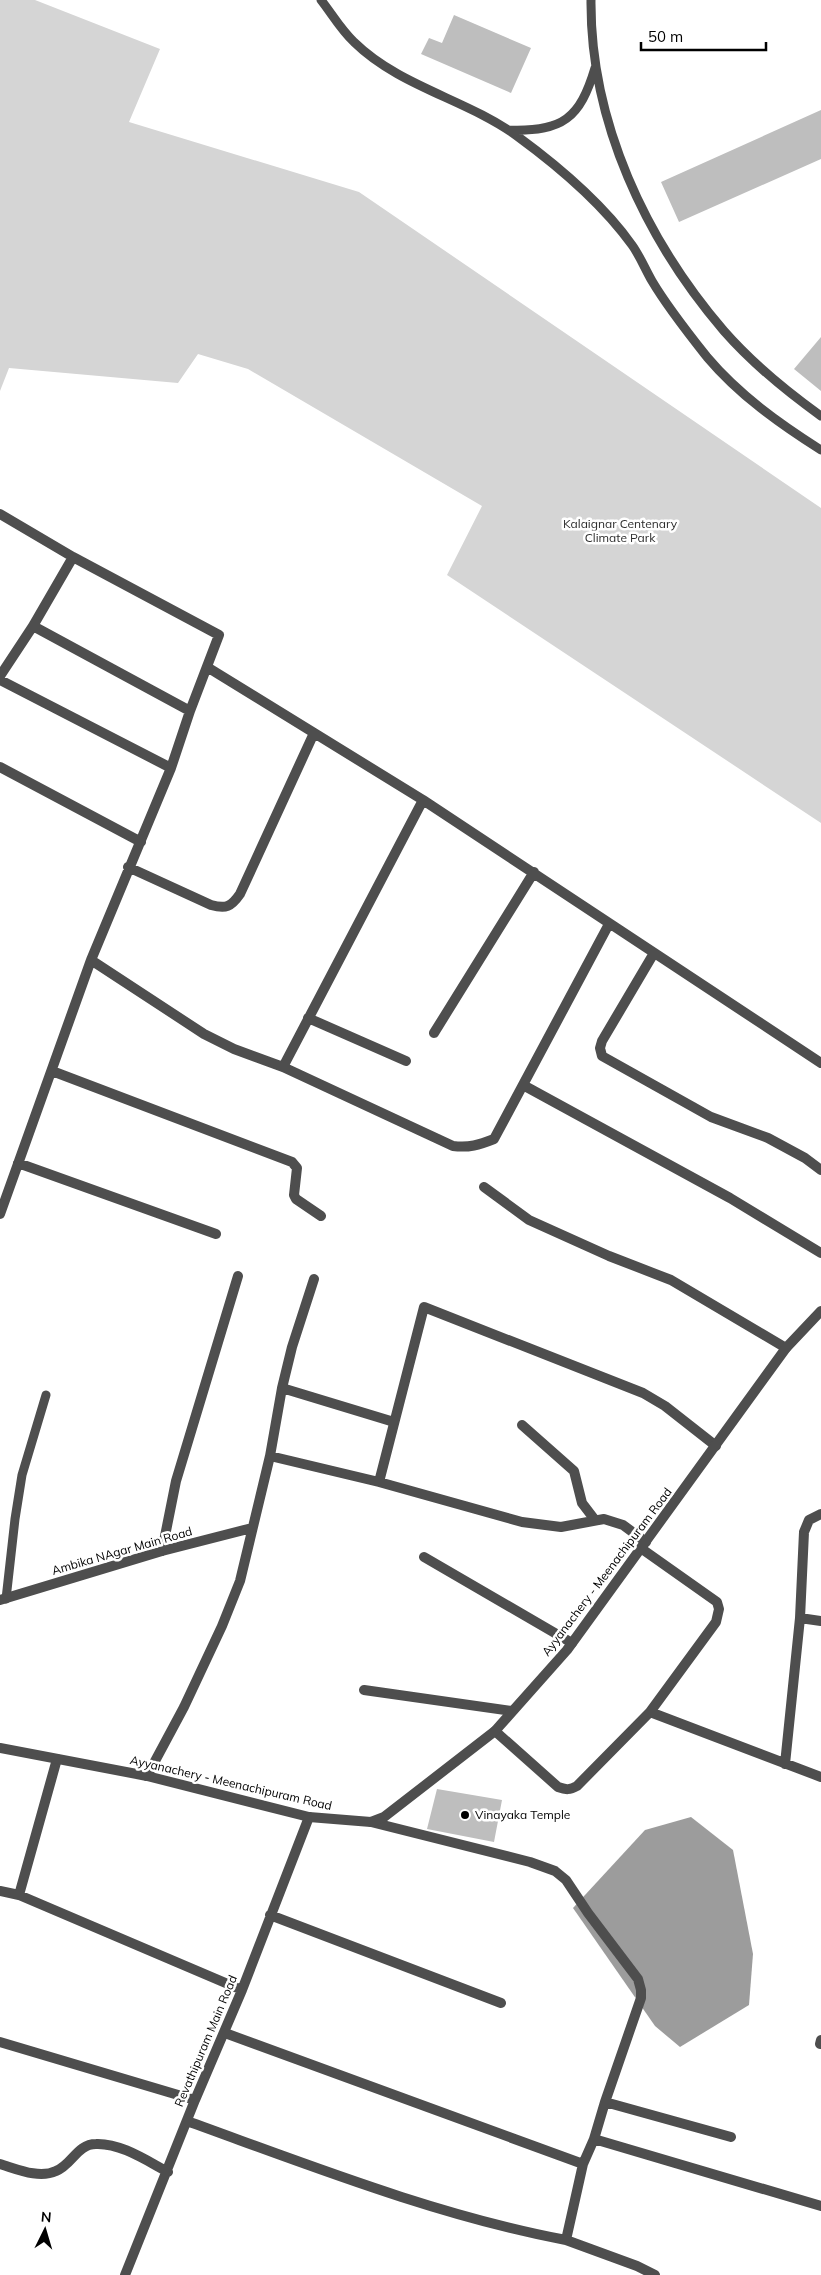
<svg xmlns="http://www.w3.org/2000/svg" width="821" height="2275" viewBox="0 0 821 2275" font-family="Mulish,sans-serif">
<style>
.green{fill:#d5d5d5}
.water{fill:#9c9c9c}
.building{fill:#bebebe}
.lines{fill:none;stroke-linecap:round;stroke-linejoin:round}
.service{stroke:#4e4e4e;stroke-width:9}
.minor{stroke:#4e4e4e;stroke-width:10}
.tertiary{stroke:#4e4e4e;stroke-width:10}
.poi-dot{fill:#000;stroke:#fff;stroke-width:2}
.labels{text-anchor:middle;stroke-width:5;stroke-linejoin:round;paint-order:stroke}
.park-label{font-size:12px;fill:#2c2c2c;stroke:#fff}
.street-label{font-size:12px;fill:#000;stroke:#fff}
.poi-label{font-size:12px;fill:#000;stroke:#fff;text-anchor:start}
</style>
<rect width="100%" height="100%" fill="#fff"/>
<path class="green" d="M0,0H35L160,49L129,122L359,192L821,508V823L447,575L482,506L248,369L198,354L178,383L9,368L0,391Z"/>
<path class="water" d="M691,1817L733,1850L753,1954L749,2005L680,2047L655,2026L573,1908L645,1830Z"/>
<path class="building" d="M454,15L531,48L511,93L421,54L429,38L442,43Z
M821,110V159L679,222L661,182Z
M821,337V391L794,369Z
M437,1789L502,1800L494,1842L427,1829Z"/>
<g class="lines">
<path class="service" d="M321,0C332,14 341,30 354,42C400,87 466,99 517,136C558,166 602,203 632,245C640,256 645,269 652,281C668,308 688,333 707,357C739,395 780,424 821,450
M591,0C590,122 646,240 724,331C753,364 786,391 821,416
M509,130C563,132 580,118 595,68
M6,1599L15,1519L22,1475L46,1395"/>
<path class="minor" d="M0,514L73,557L219,635L190,711
M207,667L423,800L821,1063
M0,676L33,626L73,557
M0,680L171,768
M0,767L141,842
M128,867L211,905C226,909 231,907 240,894L314,733
M654,953L602,1041L600,1048L602,1056L711,1117L768,1138L805,1158L821,1170
M91,960L204,1034L234,1049L283,1067L453,1146C469,1148 479,1145 494,1139L609,924
M308,1018L406,1061
M434,1033L534,872
M283,1067L423,800
M52,1071L292,1162L297,1168L294,1195L296,1199L321,1216
M523,1085L730,1198L821,1253
M18,1163L216,1234
M484,1187L529,1220L609,1256L671,1280L786,1348
M0,1214L91,960L171,768L190,711L33,626
M282,1388L394,1422
M522,1425L574,1471L582,1503L595,1520
M270,1456L379,1482L522,1522L561,1527L604,1519L623,1525L646,1542
M379,1482L424,1307L643,1393L665,1406L716,1446
M162,1551L176,1481L238,1276
M424,1557L572,1643
M0,1600L162,1551L252,1528
M800,1618L821,1621
M364,1690L512,1711
M650,1712L821,1777
M495,1731L558,1787C566,1790 570,1790 577,1786L650,1712L716,1622L719,1609L717,1602L642,1549
M785,1764L800,1618L804,1532L809,1520L821,1514
M147,1776L184,1707L222,1626L240,1581L270,1456L282,1388L292,1347L314,1279
M371,1822L530,1862L555,1871L566,1880L588,1913L638,1979L641,1990V1998L605,2102L594,2139
M0,1891L19,1895L242,1990
M19,1895L57,1759
M270,1915L501,2003
M225,2033L583,2164L566,2240L637,2266L655,2275
M0,2042L195,2100
M820,2044L821,2040
M605,2102L731,2137
M187,2121C309,2165 438,2216 566,2240
M0,2164C17,2169 39,2179 56,2171C72,2165 77,2144 96,2144C121,2143 147,2161 168,2172
M583,2164L594,2139L821,2206
M125,2275L195,2100L242,1990L309,1817"/>
<path class="tertiary" d="M0,1748L147,1776L309,1817L371,1822L384,1817L495,1731L567,1650L786,1348L821,1311"/>
</g>
<circle class="poi-dot" cx="465" cy="1815" r="5"/>
<g class="labels">
<g class="park-label">
<text x="620" y="528">Kalaignar Centenary<tspan x="620" dy="14">Climate Park</tspan></text>
</g>
<g class="street-label">
<text transform="translate(122 1551) rotate(-16)" y="4">Ambika NAgar Main Road</text>
<text transform="translate(607 1572) rotate(-53)" y="4">Ayyanachery - Meenachipuram Road</text>
<text transform="translate(231 1783) rotate(13)" y="4">Ayyanachery - Meenachipuram Road</text>
<text transform="translate(206 2041) rotate(-67)" y="4">Revathipuram Main Road</text>
</g>
<g class="poi-label">
<text x="475" y="1819">Vinayaka Temple</text>
</g>
</g>
<g transform="translate(45 2230) rotate(5)" stroke="#ffffff" stroke-width="4" paint-order="stroke">
<path d="M0-4L9 19L0 12L-9 19Z" fill="#000000"/>
<text y="-8" font-size="14" font-weight="bold" text-anchor="middle" fill="#000000">N</text>
</g>
<path d="M641 42v8h125v-8" fill="none" stroke="#000000" stroke-width="2.5"/>
<text x="648" y="42" font-size="15" fill="#000000" stroke="#ffffff" stroke-width="4" paint-order="stroke">50 m</text>
</svg>
